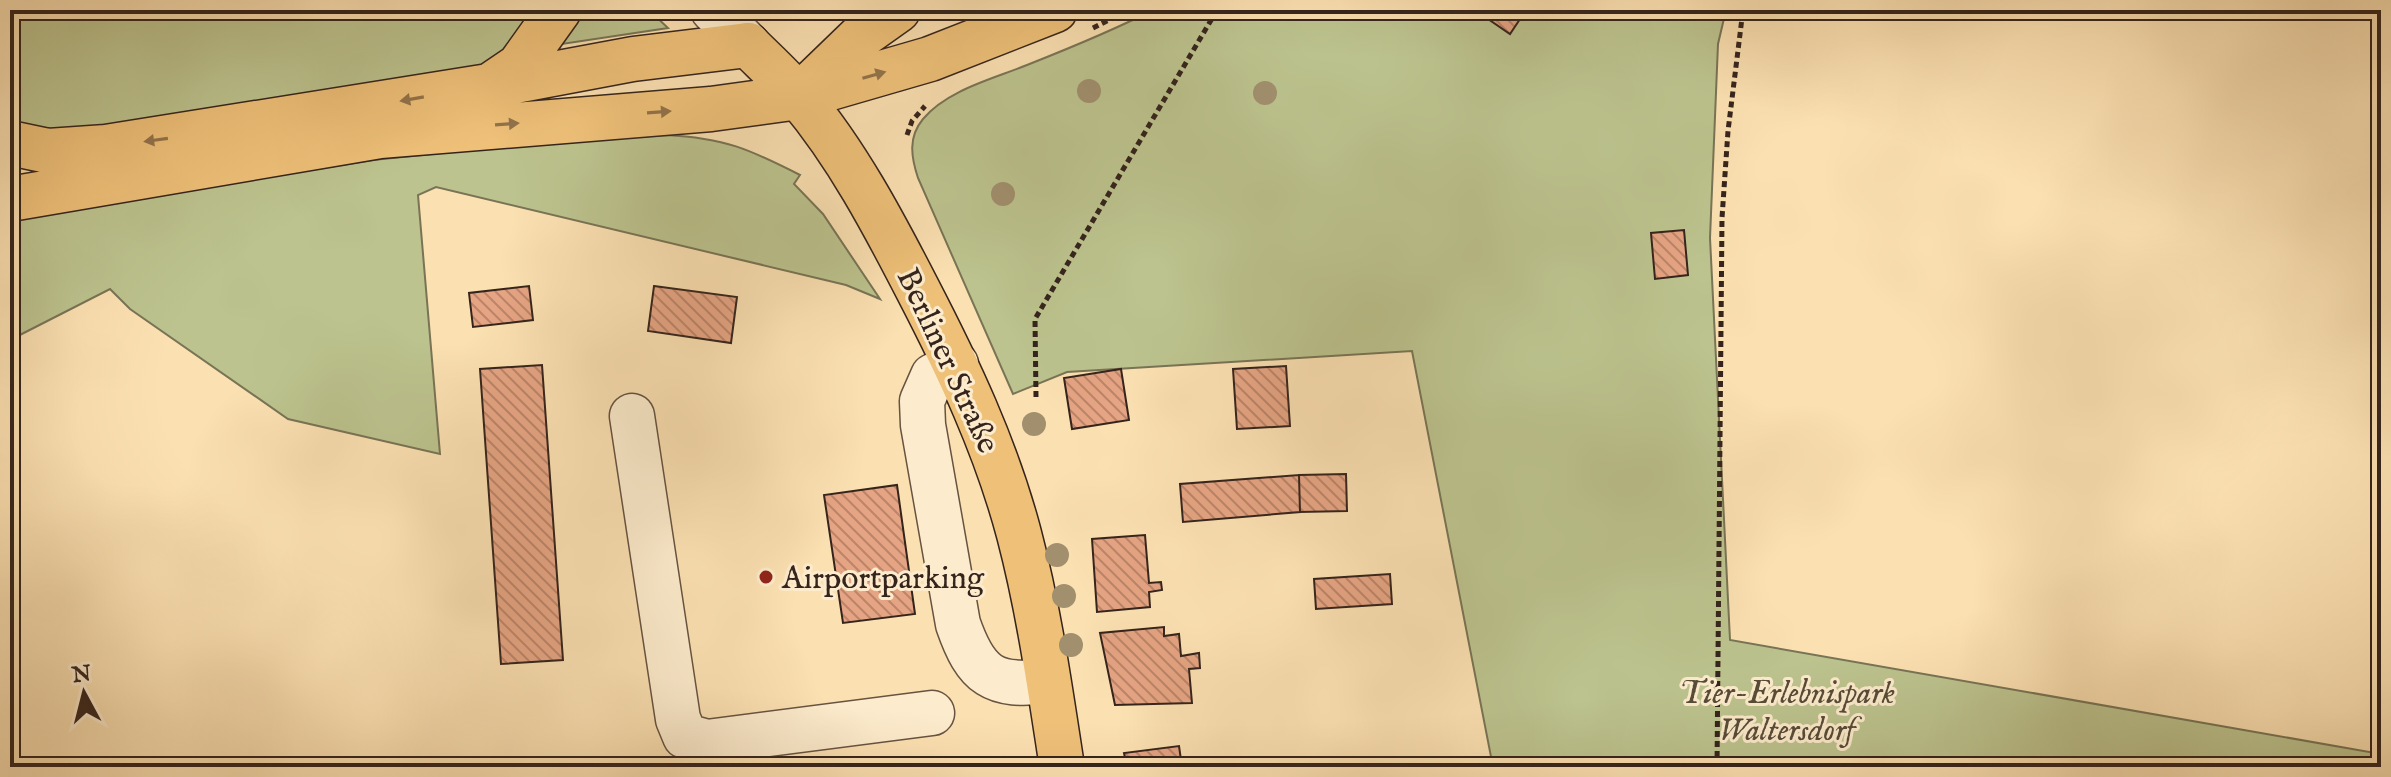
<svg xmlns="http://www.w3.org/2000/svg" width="2391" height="777" viewBox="0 0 2391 777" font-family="'IM FELL English',serif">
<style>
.green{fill:#bcc38e;stroke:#787455;stroke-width:2}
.building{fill:url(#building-back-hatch);stroke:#35241c;stroke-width:2}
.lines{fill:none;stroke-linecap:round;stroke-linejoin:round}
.minor-casing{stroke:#665341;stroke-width:47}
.major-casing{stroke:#35241c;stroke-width:47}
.highway-casing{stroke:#35241c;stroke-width:47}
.path{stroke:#35241c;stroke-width:5;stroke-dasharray:6 4;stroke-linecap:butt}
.minor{stroke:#fcebcc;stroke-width:44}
.major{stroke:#eec078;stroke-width:44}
.highway{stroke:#eec078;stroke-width:44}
.tree{fill:#a18f6e}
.oneway{fill:#92724a}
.poi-dot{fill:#8f2418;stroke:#fcebcc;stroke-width:3}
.labels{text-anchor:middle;stroke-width:6;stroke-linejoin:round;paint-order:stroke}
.street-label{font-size:32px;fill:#35241c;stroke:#fcebcc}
.poi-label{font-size:32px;fill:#35241c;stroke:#fcebcc;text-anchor:start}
.park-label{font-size:32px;font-style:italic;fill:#574c38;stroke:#fcebcc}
</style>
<defs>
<pattern id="building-back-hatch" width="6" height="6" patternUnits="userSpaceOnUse" patternTransform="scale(2)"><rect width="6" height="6" fill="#e5a483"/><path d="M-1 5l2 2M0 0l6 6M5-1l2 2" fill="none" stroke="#ba856a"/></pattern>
</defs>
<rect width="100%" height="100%" fill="#fbe0b1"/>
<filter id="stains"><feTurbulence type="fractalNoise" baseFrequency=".0025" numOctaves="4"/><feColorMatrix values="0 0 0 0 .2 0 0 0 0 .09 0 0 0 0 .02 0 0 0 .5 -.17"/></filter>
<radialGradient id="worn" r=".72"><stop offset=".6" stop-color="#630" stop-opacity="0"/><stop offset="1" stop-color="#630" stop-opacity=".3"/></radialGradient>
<path class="green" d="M10,10H541L528,35L478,72L51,133L10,123Z
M580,10H649L668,28L562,44L577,22Z
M1153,10H1726L1718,44L1710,238L1730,640L2381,754V767H1493L1412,351L1067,372L1013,394L918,178C911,157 908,137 923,119C947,90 993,79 1027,65C1070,48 1112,31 1153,10Z
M666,135C725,138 749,149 800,175L794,184L823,214L880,299L846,285L436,187L418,195L440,454L288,419L130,309L110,289L10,340V218L373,160L511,146Z"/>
<path class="building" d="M1475,10H1526L1510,34Z
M1684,230L1688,275L1655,279L1651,233Z
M529,286L533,320L473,327L469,293Z
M654,286L737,297L731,343L648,331Z
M542,365L563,660L501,664L480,369Z
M1286,366L1290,426L1237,429L1233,369Z
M1121,369L1129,420L1072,429L1064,378Z
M1346,474L1347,511L1300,512L1299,475Z
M1299,475L1300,512L1183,522L1180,484Z
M897,485L915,614L843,623L824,495Z
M1145,535L1149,583L1161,582L1162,590L1149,592L1150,607L1097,612L1092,539Z
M1390,574L1392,604L1316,609L1314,579Z
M1164,627V636L1179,634L1181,656L1199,653L1200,668L1189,669L1192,703L1115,705L1100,633Z
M1179,746L1182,767H1127L1124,753Z"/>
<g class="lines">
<defs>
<path id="minor" d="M713,10L748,45
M956,364L933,376L922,401L923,425L958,624C976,676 993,688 1048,681
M632,416L678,719L685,736L707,742L932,713"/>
<path id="major" d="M748,45C765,62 784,79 799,97C847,154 883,222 917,288C958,367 996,447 1019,534C1039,610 1050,689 1062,767
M803,92L860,37L898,10
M799,97L930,59L1055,10"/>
<path id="highway" d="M491,85L519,66L559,10
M10,143L48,151L106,147L489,86L633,59L748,45
M10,199L380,136L711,109L799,97"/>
</defs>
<use href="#minor" class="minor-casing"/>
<use href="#major" class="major-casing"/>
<use href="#highway" class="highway-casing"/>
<path class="path" d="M1093,28L1129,10
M907,135L912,121L925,106
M1036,397L1035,319L1217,10
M1717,767L1722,218L1728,131L1743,10"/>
<use href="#minor" class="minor"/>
<use href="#major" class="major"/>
<use href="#highway" class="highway"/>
</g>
<g class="tree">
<circle cx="1089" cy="91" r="12"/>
<circle cx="1265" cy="93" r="12"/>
<circle cx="1003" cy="194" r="12"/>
<circle cx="1034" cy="424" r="12"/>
<circle cx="1057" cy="555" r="12"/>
<circle cx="1064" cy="596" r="12"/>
<circle cx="1071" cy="645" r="12"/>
</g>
<defs><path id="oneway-solid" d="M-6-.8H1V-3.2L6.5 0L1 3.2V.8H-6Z" transform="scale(2)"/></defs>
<g class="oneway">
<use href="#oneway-solid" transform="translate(874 75) rotate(-16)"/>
<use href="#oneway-solid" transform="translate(412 99) rotate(170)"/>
<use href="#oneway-solid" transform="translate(659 112) rotate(-4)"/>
<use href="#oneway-solid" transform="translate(507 124) rotate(-4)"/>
<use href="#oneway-solid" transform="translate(156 140) rotate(172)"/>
</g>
<circle class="poi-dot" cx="766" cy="577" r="8"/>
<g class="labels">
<g class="street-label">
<text transform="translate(949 360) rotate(65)" y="11">Berliner Straße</text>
</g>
<g class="poi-label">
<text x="782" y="588">Airportparking</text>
</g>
<g class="park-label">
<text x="1787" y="703">Tier-Erlebnispark<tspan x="1787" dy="37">Waltersdorf</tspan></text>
</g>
</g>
<rect width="2391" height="777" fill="none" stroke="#fbe0b1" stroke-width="40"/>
<rect x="12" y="12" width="2367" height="753" fill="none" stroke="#35241c" stroke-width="4"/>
<rect x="20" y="20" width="2351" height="737" fill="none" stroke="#35241c" stroke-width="2"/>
<g transform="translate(84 693) rotate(353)" stroke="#fcebcc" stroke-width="6" paint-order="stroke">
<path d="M0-6L14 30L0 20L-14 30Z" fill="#35241c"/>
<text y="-12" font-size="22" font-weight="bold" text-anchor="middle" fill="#35241c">N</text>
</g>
<rect width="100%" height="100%" filter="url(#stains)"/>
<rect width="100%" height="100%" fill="url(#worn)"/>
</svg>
